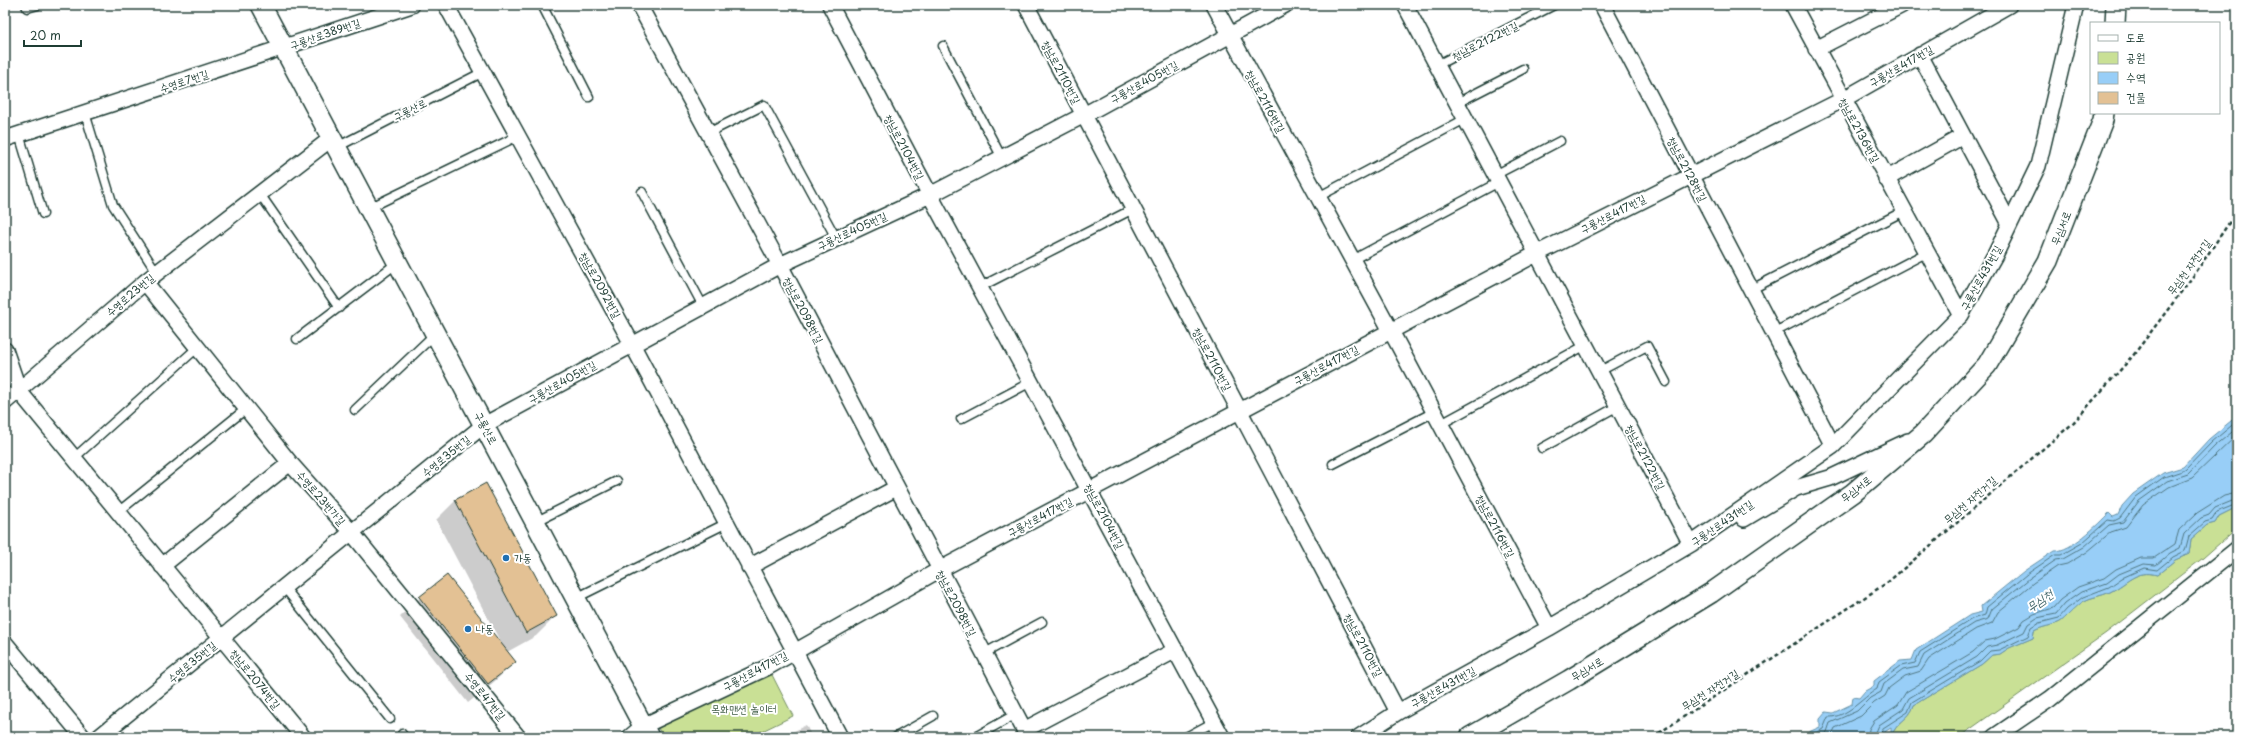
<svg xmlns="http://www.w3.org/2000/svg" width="2242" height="742" viewBox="0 0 2242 742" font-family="'Playpen Sans','Poor Story',sans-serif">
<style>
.green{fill:#c9e095;stroke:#748e64}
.water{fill:#98cef7;stroke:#6894a9}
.shadow{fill:#0003}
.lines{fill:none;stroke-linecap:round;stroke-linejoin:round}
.shore{stroke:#4f7782;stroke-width:1}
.building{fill:#e3c194;stroke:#1f3d34}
.service-casing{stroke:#1f3d34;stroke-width:11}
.minor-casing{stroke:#1f3d34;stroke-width:18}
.tertiary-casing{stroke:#1f3d34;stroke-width:22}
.path{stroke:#1f3d34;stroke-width:2.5;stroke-dasharray:4 3;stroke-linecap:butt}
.service{stroke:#fff;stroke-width:8}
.minor{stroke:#fff;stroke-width:15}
.tertiary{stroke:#fff;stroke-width:19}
.poi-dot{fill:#1f6fb2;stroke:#fff;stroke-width:1.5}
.labels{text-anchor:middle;stroke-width:4;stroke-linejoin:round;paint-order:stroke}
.street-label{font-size:11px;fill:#1f3d34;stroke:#fff}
.poi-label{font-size:11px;fill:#1f3d34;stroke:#fff;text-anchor:start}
.park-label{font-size:11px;fill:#415e47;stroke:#fff}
.water-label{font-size:12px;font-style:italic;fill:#3d6165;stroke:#fff}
</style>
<rect width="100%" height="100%" fill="#fff"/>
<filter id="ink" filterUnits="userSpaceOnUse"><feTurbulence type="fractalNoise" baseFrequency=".025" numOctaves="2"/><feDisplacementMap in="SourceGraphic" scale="8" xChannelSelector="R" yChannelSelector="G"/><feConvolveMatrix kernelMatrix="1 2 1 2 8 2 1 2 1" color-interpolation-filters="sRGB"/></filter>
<g filter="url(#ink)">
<path class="green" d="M2237,507V528L2203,558L2106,633L1959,737H1891C1897,720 1909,721 1914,705L1982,664L1992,655L2000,654L2009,648L2033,638L2034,631C2043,626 2052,626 2060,622C2065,619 2075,606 2084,601C2091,597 2102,596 2110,592C2128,583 2136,569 2157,575L2175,560L2189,554L2191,539L2207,525L2215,523L2219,516Z
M768,667L793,716L750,737H663L654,721Z"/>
<path class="water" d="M2237,416V507L2219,516L2215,523L2207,525L2191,539L2189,554L2175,560L2157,575C2136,569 2128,583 2110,592C2102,596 2091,597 2084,601C2076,606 2065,619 2060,622C2052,626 2043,626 2034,631L2033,638L2009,648L2000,654L1992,655L1982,664L1914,705C1909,721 1897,720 1891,737V728L1886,731L1882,737H1793L1802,735L1820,727V719L1826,712L1833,713L1852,704L1853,697L1859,698L1865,691L1874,686V681L1900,661L1912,660L1916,650L1970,615L1982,612L1981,606L2024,571L2054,551C2071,552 2098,524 2109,513L2113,517L2118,515L2122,506L2133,494L2163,473L2183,467L2209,439Z"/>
<path class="shadow" d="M455,501L556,616L536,636L507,652L515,662L495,681L468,703L400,617L420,598L501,643L436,520Z
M806,725L812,737H783Z"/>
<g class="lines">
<path class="shore" d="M1808,737L1823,729L1828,717C1847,718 1862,698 1877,689L1879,682L1901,666L1915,663L1920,652L1972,619L1985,615L1987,607L2027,574L2055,555H2061L2082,543L2108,520L2114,521L2120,518L2136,497L2164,477L2185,470L2212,442L2237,421
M1819,737L1827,732L1830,723L1857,711L1870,698L1881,692L1884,684L1903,670L1918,667L1924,655L1974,623L1988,619L1992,609L2030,578L2056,560L2063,559L2084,547L2109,525L2123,522L2139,501L2167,481L2188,474L2215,446L2237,428
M1831,737L1835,728L1861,716L1874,703L1885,696L1889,688L1905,676L1921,671L1929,659L1976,629L1992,623L1998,612L2033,583L2058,566L2067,564L2087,552L2111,532L2126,527L2143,505L2169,487L2192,478L2237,435
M1868,737L1869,729L1874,721L1898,705L1906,692L1973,652L1985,641L1995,639L2019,627L2024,620L2034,614L2053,608L2060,600L2078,587L2104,578L2116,569L2141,558H2154L2175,544L2179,530L2197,513L2224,496L2237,493
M1874,737L1879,725L1903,709L1909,698L1977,657L1987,647L1997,645L2024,632L2028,624L2037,618L2056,614L2064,604L2081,592L2107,583L2119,574L2143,564L2156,565L2170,553L2180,548L2184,534L2201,518L2209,515L2215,508L2237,499
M1879,737L1883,728L1908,712L1912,702L1980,661L1990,651L1999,650L2028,636L2031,628L2039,623L2059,618L2067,609L2083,597L2109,587L2122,578L2144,568L2157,570L2173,557L2185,551L2189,536L2205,522L2212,520L2217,512L2237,504"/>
</g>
<path class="building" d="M486,483L557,616L526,633L455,500Z
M447,575L516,662L488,684L419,597Z"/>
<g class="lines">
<defs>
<path id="service" d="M26,5L27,8L38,5
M542,5L589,97
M943,46L1002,158
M1437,65L1554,5
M1457,103L1523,69
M85,113L113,205L157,273
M708,133L764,105L836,238
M19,134L43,214
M337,147L483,72
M1495,175L1560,141
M642,192L703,306
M260,194L339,308
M1318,197L1465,119
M369,208L518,136
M1352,260L1499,182
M980,287L1133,209
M1750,290L1904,211
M1773,333L1926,253
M297,339L397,263
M1600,371L1647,346L1666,382
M355,410L435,334
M961,419L1031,382
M1441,424L1586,345
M1542,448L1618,406
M74,458L197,348
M1333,464L1434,412
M118,512L247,408
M535,522L617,481
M284,587L390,719
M576,598L727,523
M983,654L1042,622
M402,734L404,737
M896,737L933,716
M975,737L1016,714
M1186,737L1214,722"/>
<path id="minor" d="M446,5L632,344L840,737
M639,5L780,265L1028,737
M830,5L930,195L1222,737
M1026,5L1398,712
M1214,5L1391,331L1549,628
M1405,5L1691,544
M1602,5L1833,446
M1793,5L1961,315
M1816,49L1902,5
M1920,55L2010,224
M5,139L412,5
M1886,179L1963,136
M145,282L290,463L352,533L518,737
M5,350L19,391L303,737
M5,402L145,282L332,138
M1744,519L1796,488L1830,478L1908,441
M162,566L290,463
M749,567L896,488
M5,643L83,737
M1024,730L1176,650
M99,737L484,425L780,265L930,195L1084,115L1285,5
M630,737L643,726L768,667L939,570L1538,253L1842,100L2009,5
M1359,737L1398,712L1549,628L1691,544L1833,446L1899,378L1961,315L1996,253L2038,166L2076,5
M1994,737L2050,699L2237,549"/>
<path id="tertiary" d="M261,5L649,737
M2115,23L2116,5
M1470,737L1569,680L1711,593L1853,493L1923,434L1987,365L2048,261L2103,120L2104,113"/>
</defs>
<use href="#service" class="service-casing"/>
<use href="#minor" class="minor-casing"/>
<use href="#tertiary" class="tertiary-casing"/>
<path class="path" d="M1653,737L1888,582L2072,424L2132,357L2194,275L2237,211"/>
<use href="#service" class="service"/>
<use href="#minor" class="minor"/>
<use href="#tertiary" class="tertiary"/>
</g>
</g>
<g class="poi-dot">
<circle cx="506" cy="558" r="4"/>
<circle cx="468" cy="629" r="4"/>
</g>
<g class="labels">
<g class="street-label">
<text transform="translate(325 34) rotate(-19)" y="4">구룡산로389번길</text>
<text transform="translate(1485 41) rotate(-27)" y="4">청남로2122번길</text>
<text transform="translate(1901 66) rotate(-30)" y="4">구룡산로417번길</text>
<text transform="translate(1061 72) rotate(62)" y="4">청남로2110번길</text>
<text transform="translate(184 81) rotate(-18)" y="4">수영로7번길</text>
<text transform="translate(1144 82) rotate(-29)" y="4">구룡산로405번길</text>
<text transform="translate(1265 101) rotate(61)" y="4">청남로2116번길</text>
<text transform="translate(410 110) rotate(-27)" y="4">구룡산로</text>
<text transform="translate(1859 130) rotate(61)" y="4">청남로2136번길</text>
<text transform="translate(904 147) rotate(62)" y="4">청남로2104번길</text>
<text transform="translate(1687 169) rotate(62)" y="4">청남로2128번길</text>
<text transform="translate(1613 214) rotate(-27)" y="4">구룡산로417번길</text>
<text transform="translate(2061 228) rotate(-68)" y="4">무심서로</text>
<text transform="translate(852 231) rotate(-25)" y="4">구룡산로405번길</text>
<text transform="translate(2189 267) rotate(-54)" y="4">무심천 자전거길</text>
<text transform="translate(1981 278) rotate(-61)" y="4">구룡산로431번길</text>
<text transform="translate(600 285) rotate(61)" y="4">청남로2092번길</text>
<text transform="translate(130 295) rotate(-40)" y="4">수영로23번길</text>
<text transform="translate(803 310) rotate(62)" y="4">청남로2098번길</text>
<text transform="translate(1212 359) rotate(62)" y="4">청남로2110번길</text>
<text transform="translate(1326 365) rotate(-28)" y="4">구룡산로417번길</text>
<text transform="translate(562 382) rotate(-29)" y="4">구룡산로405번길</text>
<text transform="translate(486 428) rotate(62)" y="4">구룡산로</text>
<text transform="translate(446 456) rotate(-39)" y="4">수영로35번길</text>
<text transform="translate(1645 457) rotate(62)" y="4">청남로2122번길</text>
<text transform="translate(1856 489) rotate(-38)" y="4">무심서로</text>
<text transform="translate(321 498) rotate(49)" y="4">수영로23번가길</text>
<text transform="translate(1970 500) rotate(-41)" y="4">무심천 자전거길</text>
<text transform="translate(1104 516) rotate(62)" y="4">청남로2104번길</text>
<text transform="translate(1040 517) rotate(-28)" y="4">구룡산로417번길</text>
<text transform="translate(1722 523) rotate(-34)" y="4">구룡산로431번길</text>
<text transform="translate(1495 526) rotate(62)" y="4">청남로2116번길</text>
<text transform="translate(956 603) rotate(62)" y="4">청남로2098번길</text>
<text transform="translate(1363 645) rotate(62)" y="4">청남로2110번길</text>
<text transform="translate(192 662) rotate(-39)" y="4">수영로35번길</text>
<text transform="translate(1587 669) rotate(-31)" y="4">무심서로</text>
<text transform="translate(755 671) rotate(-28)" y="4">구룡산로417번길</text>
<text transform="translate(255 679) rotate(51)" y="4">청남로2074번길</text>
<text transform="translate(1443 687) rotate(-29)" y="4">구룡산로431번길</text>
<text transform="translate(1710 690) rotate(-33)" y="4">무심천 자전거길</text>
<text transform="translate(485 696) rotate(51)" y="4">수영로47번길</text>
</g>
<g class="poi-label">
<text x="514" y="562">가동</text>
<text x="476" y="633">나동</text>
</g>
<g class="park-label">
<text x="744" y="713">목화맨션 놀이터</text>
</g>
<g class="water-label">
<text transform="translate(2040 601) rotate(-35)" y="4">무심천</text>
</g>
</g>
<rect width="2242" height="742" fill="none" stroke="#fff" stroke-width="20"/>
<rect x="10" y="10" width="2222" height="722" fill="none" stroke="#1f3d34" stroke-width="1.5" filter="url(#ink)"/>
<rect x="2090" y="22" width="130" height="92" fill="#ffffff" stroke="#a5b1ae"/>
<rect x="2098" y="35" width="20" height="6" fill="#ffffff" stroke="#a5b1ae"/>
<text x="2126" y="42" font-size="12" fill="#1f3d34">도로</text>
<rect x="2098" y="52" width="20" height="12" fill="#c9e095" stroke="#a5b1ae"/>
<text x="2126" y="62" font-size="12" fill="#1f3d34">공원</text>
<rect x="2098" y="72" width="20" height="12" fill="#98cef7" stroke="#a5b1ae"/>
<text x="2126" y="82" font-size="12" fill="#1f3d34">수역</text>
<rect x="2098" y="92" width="20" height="12" fill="#e3c194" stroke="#a5b1ae"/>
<text x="2126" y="102" font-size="12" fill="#1f3d34">건물</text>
<path d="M24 40v6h57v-6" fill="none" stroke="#1f3d34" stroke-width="2"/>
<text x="30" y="40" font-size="12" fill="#1f3d34" stroke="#ffffff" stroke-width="3" paint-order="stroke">20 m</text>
</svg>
